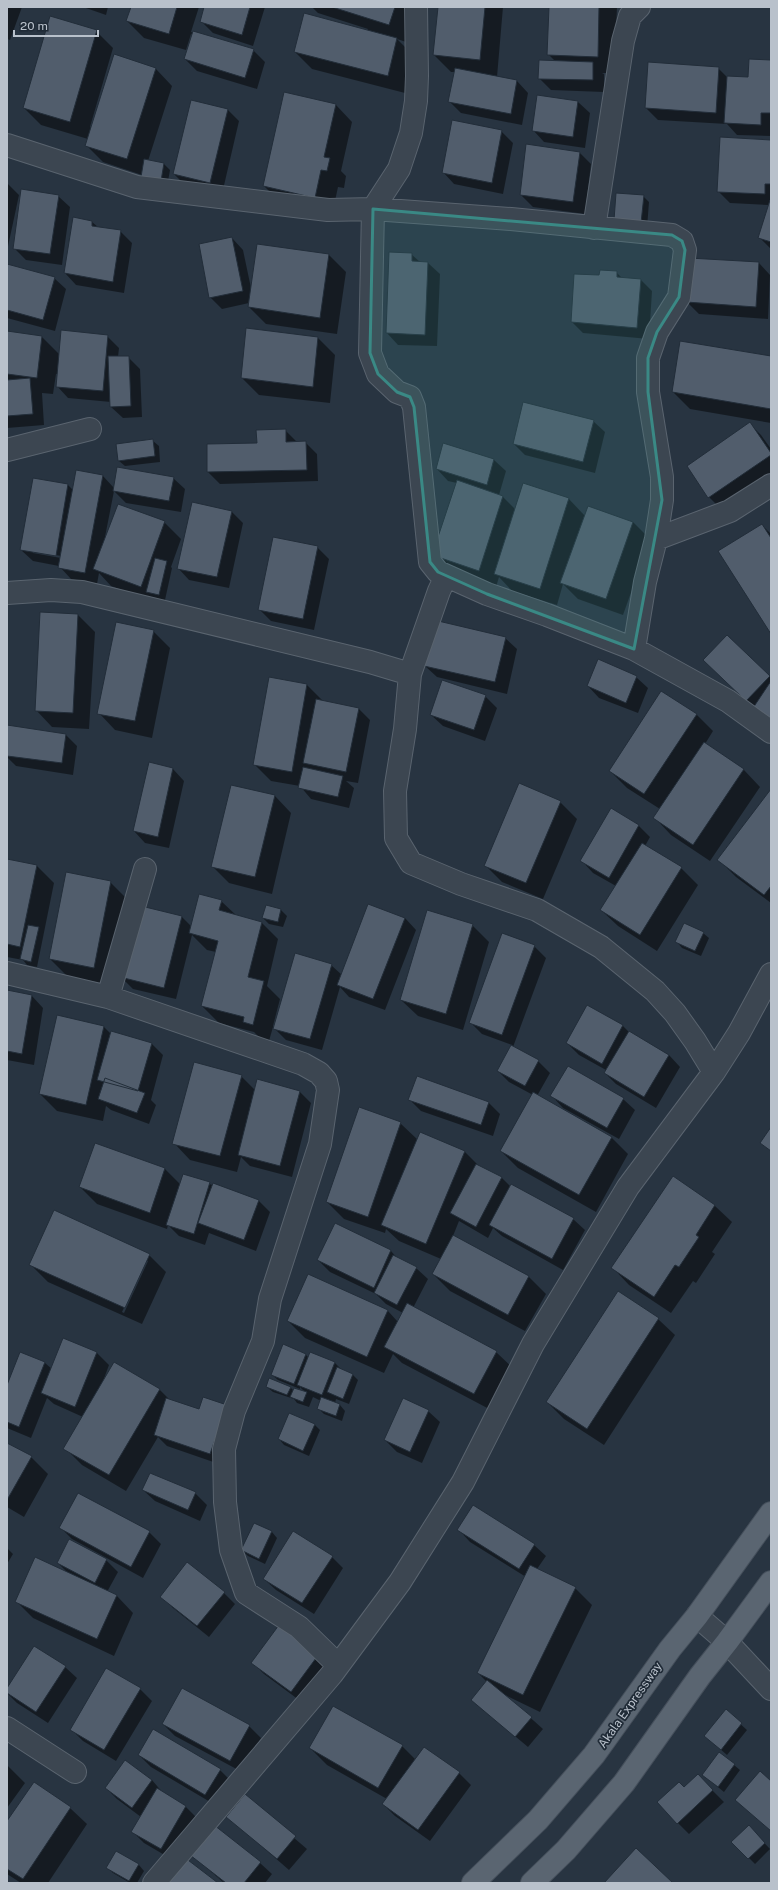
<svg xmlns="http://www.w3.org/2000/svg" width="778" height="1890" viewBox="0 0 778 1890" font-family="'Public Sans',sans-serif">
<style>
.shadow{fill:#0007;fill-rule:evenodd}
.building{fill:#515d6c;stroke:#222d39}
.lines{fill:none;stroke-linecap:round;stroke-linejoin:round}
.minor-casing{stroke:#5a646f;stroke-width:24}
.primary-casing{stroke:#454f5b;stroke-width:24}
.minor{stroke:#3c4651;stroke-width:22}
.primary{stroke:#5a6571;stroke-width:22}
.marked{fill:#3a8985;fill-opacity:0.2;stroke:#3a8985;stroke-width:3;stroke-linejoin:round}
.labels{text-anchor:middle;stroke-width:3.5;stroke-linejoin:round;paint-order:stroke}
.street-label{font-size:12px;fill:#b9c1cb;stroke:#202b37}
</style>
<rect width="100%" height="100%" fill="#283441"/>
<path class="shadow" d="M7,7H22L10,40L7,39Z
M83,7H108L106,15Z
M132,7H199L191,32L253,50L265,62L257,89L197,71L185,59L192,35L191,34L186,50L144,38L127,21Z
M205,7H265L253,46L213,33L201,21Z
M312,7H417L406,42L397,39L414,56L405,93L312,69L295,52L367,31L368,29L318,13Z
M439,7H503L497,77L517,81L528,93L522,125L461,113L449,101L455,72H451L434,55Z
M550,7H617L614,73H602L604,74V92L551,90L539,78L556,62L548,54Z
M96,31L113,48L90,127H92L156,69L172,86L148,161L164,164L170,170L167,187L142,175L103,162L86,145L88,139L41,125L24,108Z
M771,61V136L737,135L727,124L658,120L646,108L718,68L727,77L749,78Z
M538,96L578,102L590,113L585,148L544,142L533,130Z
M336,105L352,122L341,171L346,176L344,188L338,187L332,215L281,203L264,186Z
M228,110L239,121L222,194L186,186L174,174Z
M501,131L513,143L503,194L454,184L443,172Z
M771,141V249L759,237L769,205L730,203L718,191Z
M579,152L591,164L585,214L533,207L521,195Z
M7,183L19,195L7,251Z
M58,196L70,207L62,265L26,260L14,248Z
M643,196L649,202L647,228L621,226Z
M92,222L98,227L120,231L132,243L124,293L76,285L65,273Z
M232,238L243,250L251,288L329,255L346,272L337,334L266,324L249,307V303L222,309L210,297Z
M390,253L411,254L420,262L428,263L440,274L437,346L398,345L387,333Z
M759,263L770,275L768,319L699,314L687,302Z
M7,265L54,278L66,289L55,331L7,318Z
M616,272L622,278L641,280L652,291L649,339L583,333L572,322L600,276Z
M247,330L318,338L335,355L330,403L259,395L242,378Z
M7,333L42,337L60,355L107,336L119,348L118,357H128L140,369L142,417L123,418L111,407V402L68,398L57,386L58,374H56L53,394L42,393L44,425L7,428Z
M771,357V423L690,409L673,392Z
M593,421L605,432L595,473L525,455L514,444Z
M750,424L761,435L771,449V475L721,509L709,497Z
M285,430L297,442H305L317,454L318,481L220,484L208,472L258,444Z
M153,441L159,446L160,462L125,466L119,461Z
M444,444L494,460L506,471L499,495L503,497L515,509L568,498L585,516L633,522L650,539L623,615L578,599L563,584L557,605L512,591L499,577L496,587L450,572L433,555L457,483L448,481L437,469Z
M103,476L114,488L173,478L185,489L181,512L126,503L114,491L105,537L164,522L181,539L171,567L172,568L165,600L159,599L157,603L111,586L99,573L97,584L71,579L59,566L33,561L21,550L34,479L68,485L73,490ZM33,551L61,556V558L33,553Z
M232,512L243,523L229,588L189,580L178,568Z
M762,525L771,534V632Z
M317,547L329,559L314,630L271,621L259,609Z
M78,615L95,632L89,729L52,727L36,710Z
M153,631L170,648L152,738L115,730L99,713Z
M727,636L771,678V723L716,672Z
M505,638L517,649L507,694L437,677L425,666Z
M636,677L648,688L638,713L599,698L588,686Z
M270,678L307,685L324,702L359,709L370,720L358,783L346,781L354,788L349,808L311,799L300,786L271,781L254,764Z
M485,696L497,708L485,741L443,726L431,715Z
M696,714L713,731L705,744L744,770L760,787L710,861L671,835L655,818L660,809L627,788L610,771Z
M7,729L66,735L77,746L73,775L16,766L7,757Z
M149,763L173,769L184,781L169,848L145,843L134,831Z
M771,791V903L736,877L719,860Z
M275,796L291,813L272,894L229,883L212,866Z
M560,802L577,819L543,899L502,882L485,865Z
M611,810L639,826L650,837L645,846L681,868L698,885L657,951L618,926L601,910L616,886L593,873L582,861Z
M7,860L37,866L54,883L37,967L27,965L23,960L7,957Z
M110,882L127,899L110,985L67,976L50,959Z
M221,901L237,916L262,923L278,939L267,986L280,999L273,1026L275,1027L331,965L342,975L405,918L416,930L385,1010L349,997L340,987L322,1050L286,1040L273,1027L269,1041L261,1039L254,1032L219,1023L202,1006L216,952L207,950L192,935L176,999L133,989L121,977L182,917L192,927Z
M267,906L281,910L287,916L283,927L269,924L263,918Z
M472,925L489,942L463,1030L418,1016L401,1000Z
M703,933L709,938L701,956L682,948L677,942Z
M534,946L546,958L513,1047L538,1061L550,1073L537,1096L611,1137L628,1154L596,1212L518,1168L501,1151L533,1095L509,1082L498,1071L512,1045L482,1034L470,1022Z
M7,991L32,996L43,1008L34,1065L7,1060Z
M587,1006L623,1026L628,1031L669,1055L680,1067L656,1108L616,1084L605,1073L606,1070L579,1055L567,1043Z
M103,1026L111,1034L152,1044L163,1055L151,1100L156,1105L149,1124L111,1110L106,1106L103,1121L57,1111L40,1094Z
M241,1076L255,1090L299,1091L311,1103L292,1177L250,1166L241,1157L237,1172L190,1160L174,1143Z
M417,1078L489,1103L500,1114L493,1136L421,1111L410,1100Z
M552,1096L623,1099L635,1110L619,1139L563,1108Z
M400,1123L418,1140L464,1151L480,1167L502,1178L511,1187L573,1219L585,1230L563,1270L502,1236L493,1228L488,1238L459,1221L453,1236L529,1277L546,1294L525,1331L450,1291L433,1274L441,1259L399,1241L386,1229L385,1233L344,1219L327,1202Z
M96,1144L165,1169L180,1184L183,1175L259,1201L270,1212L256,1251L209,1233L205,1245L179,1236L168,1225L167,1229L97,1204L80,1187Z
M673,1178L715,1206L732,1222L712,1252L715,1254L696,1283L693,1281L671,1313L629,1285L613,1268Z
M335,1225L391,1251L398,1259L416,1268L428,1279L413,1308L496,1352L513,1368L491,1410L402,1363L393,1354L384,1373L305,1338L288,1321L309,1276L388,1311L398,1322L403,1313L386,1304L376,1294L330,1272L318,1260Z
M149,1255L166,1272L142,1324L48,1282L31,1265ZM146,1261H148L124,1313L122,1312Z
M658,1319L675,1335L604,1445L564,1419L547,1402Z
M64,1339L97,1353L109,1365L102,1384L159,1389L170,1400L199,1410L226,1406L222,1465L167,1446L158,1437L126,1491L82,1465L65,1448L83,1417L54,1404L47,1398L31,1438L7,1428V1388L21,1353L45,1363L52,1369Z
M311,1353L335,1363L343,1371L353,1375L358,1380L349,1404L336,1399L335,1403L340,1405L345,1411L342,1421L324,1414L318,1408L321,1401L313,1397L309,1407L297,1403L294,1399L273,1392L267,1387H290L294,1391L295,1389L307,1394L300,1387V1389L278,1380L272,1375L305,1354L309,1358Z
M428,1411L440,1422L422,1463L397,1452L385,1440Z
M315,1425L320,1430L309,1456L284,1445L279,1439Z
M7,1444L31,1457L48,1474L24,1517L7,1507Z
M143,1490L195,1493L207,1505L200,1521L155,1501Z
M255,1524L272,1532L277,1538L265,1564L248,1556L242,1550Z
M60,1527L149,1532L161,1544L143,1578L72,1539Z
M459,1530L534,1545L546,1556L537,1569L575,1588L592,1605L540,1712L505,1695L543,1729L528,1747L472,1700L487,1682L478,1673L526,1577L470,1542Z
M70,1541L106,1560L118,1572L107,1592L117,1596L133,1613L114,1656L33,1618L16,1601L69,1574L58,1563Z
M7,1548L13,1554L7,1564Z
M332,1557L343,1568L314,1614L276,1590L264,1579Z
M224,1593L235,1604L209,1637L173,1608L162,1597Z
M280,1626L330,1666L303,1703L264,1674L253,1663Z
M65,1667L77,1678L48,1723L17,1703L7,1693V1689Z
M140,1689L152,1701L116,1761L83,1741L71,1729Z
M726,1711L747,1730L727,1755L711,1741Z
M163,1724L249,1726L261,1738L242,1772L175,1736Z
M402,1746L416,1760L459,1773L471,1785L430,1841L395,1816L383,1804L387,1799L327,1765L310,1748Z
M139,1755L220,1770L232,1782L217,1806L151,1767Z
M7,1765L25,1783L7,1808Z
M734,1765L740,1770L724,1792L703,1775Z
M152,1780L163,1793L186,1807L197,1818L173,1860L144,1843L133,1832L141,1817L117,1799L106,1788Z
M709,1787L724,1802L689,1834L678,1823L684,1788Z
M245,1796L307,1849L289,1870L228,1817Z
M70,1808L87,1824L48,1883H21L7,1874V1823Z
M749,1827L770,1849L755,1864L733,1842Z
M116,1852L139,1865L144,1871L137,1883H130L113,1873L108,1868Z
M192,1855L260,1863L272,1874L265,1883H224Z"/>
<path class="building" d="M131,7H177L169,34L126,21Z
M204,7H250L242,35L200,22Z
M332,7H395L389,25Z
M438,7H485L480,60L433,55Z
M549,7H599L598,57L547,55Z
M304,13L397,38L388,76L294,52Z
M50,16L97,30L70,122L23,108Z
M193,31L254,49L245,78L184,59Z
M114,54L156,68L127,159L85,146Z
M749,59L771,60V113H761V125L724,123L727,76L748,77Z
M539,60L593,62V80L538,79Z
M648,62L719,67L716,113L645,108Z
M455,68L517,80L511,114L448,102Z
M284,92L336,104L324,157L330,158L327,171L321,170L315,198L263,186Z
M537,95L578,101L573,137L532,131Z
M191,100L228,109L210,183L173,174Z
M452,120L502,130L492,183L442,173Z
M720,137L771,140V184H765V194L717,192Z
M526,144L580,152L573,202L520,195Z
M144,159L164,163L161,181L141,177Z
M21,189L59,195L50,254L13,249Z
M616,193L644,195L641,223L614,220Z
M770,200H771V242L758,238Z
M73,217L92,221V226L121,230L113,282L64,273Z
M232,237L243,291L209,298L199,244Z
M257,244L329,254L320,318L248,307Z
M389,252L412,253V261L428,262L425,335L386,333Z
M689,258L759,262L756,307L686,302Z
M7,264L55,277L43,320L7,310Z
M600,270L617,271V277L641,279L637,328L571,322L574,274L599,275Z
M246,328L318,337L313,387L241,378Z
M61,330L108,335L103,391L56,387Z
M7,331L42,336L37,378L7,374Z
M680,341L771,356V409L672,392Z
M108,356H129L131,406L110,407Z
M30,378L33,414L7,416V380Z
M523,402L594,420L583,462L513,444Z
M750,422L771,453V455L708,498L687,466Z
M286,429V442L306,441L307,470L207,472V444L257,443L256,430Z
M153,439L155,456L118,461L116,444Z
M443,443L494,459L487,485L436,469Z
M117,467L174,477L169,501L113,491Z
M76,470L103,475L85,573L58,568Z
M33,478L68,484L56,556L20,550Z
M457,480L503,496L479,571L432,555Z
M523,483L569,498L540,589L494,574Z
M192,502L232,511L217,577L177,569Z
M118,504L165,521L141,587L93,569Z
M588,506L633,522L606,599L560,583Z
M762,524L771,538V634L718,551Z
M273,537L318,546L303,619L258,610Z
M155,558L167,561L159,595L146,592Z
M40,612L78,614L73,713L35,711Z
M434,620L506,637L495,682L424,666Z
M116,622L154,630L135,721L97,714Z
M727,635L770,676L746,701L703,660Z
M598,659L637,676L626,703L587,686Z
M269,677L307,684L292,772L253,765Z
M442,680L486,695L474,730L430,715Z
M771,681V722L753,708Z
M661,691L697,714L644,794L609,771Z
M316,699L359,708L346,772L303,763Z
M7,725L66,734L62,763L7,756Z
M704,742L744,769L693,845L653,818Z
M149,762L173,768L158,837L133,831Z
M303,767L343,776L338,797L298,788Z
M519,783L561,801L526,883L484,866Z
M231,785L275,795L255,877L211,867Z
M771,789V886L764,895L717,860Z
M611,808L639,825L609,878L580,861Z
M642,843L682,867L640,935L600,910Z
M7,859L37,865L20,947L7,944Z
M66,872L111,881L94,968L49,959Z
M199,894L222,900L219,910L262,922L248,977L264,981L253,1025L243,1022L244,1017L201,1006L218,941L189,933Z
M368,904L405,918L373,999L337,985Z
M137,905L182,916L164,988L120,977Z
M266,905L281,909L278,922L262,918Z
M427,910L473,924L446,1014L400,1000Z
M684,923L704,932L695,951L675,942Z
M28,925L39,927L31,962L20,959Z
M502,933L535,945L502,1035L469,1023Z
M295,953L332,964L310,1039L273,1029Z
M7,990L32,995L22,1054L7,1051Z
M587,1005L623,1025L602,1064L566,1043Z
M57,1015L104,1026L86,1105L39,1094Z
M111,1031L152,1043L138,1091L97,1080Z
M629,1031L669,1055L644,1097L604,1073Z
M511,1045L539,1060L525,1086L497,1071Z
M194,1062L242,1075L220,1156L172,1144Z
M568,1066L624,1098L607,1128L550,1096Z
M417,1076L489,1102L481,1125L408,1100Z
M105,1078L145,1093L137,1113L98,1099Z
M257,1079L300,1091L280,1166L238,1155Z
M533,1092L612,1137L579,1195L500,1151Z
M359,1107L401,1122L368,1217L326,1202Z
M771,1127V1151L760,1143Z
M420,1132L465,1151L426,1244L381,1225Z
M95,1143L165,1168L150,1213L79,1187Z
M476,1164L502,1177L476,1227L450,1213Z
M183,1174L210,1182L194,1234L166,1225Z
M673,1176L715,1205L696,1235L699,1237L679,1267L675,1265L654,1297L611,1268Z
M213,1183L259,1200L244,1240L198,1223Z
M511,1184L574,1218L552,1259L489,1225Z
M54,1210L150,1254L125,1308L29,1265Z
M335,1223L391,1250L374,1288L317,1260Z
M453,1235L529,1276L508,1315L432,1274Z
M393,1255L417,1267L397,1305L374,1293Z
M308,1274L388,1310L367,1357L287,1321Z
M618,1291L659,1318L587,1429L546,1402Z
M407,1303L497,1351L474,1394L384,1347Z
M63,1338L97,1352L75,1407L41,1393Z
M283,1344L306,1354L294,1384L271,1375Z
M20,1352L45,1362L19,1427L7,1422V1385Z
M310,1352L335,1362L322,1395L297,1385Z
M114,1362L160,1389L109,1475L63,1449Z
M337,1367L353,1374L343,1399L327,1392Z
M269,1378L291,1387L287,1395L266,1387Z
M294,1388L307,1392L303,1402L290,1397Z
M203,1397L227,1405L210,1454L154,1435L166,1398L199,1409Z
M321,1397L340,1404L336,1416L317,1409Z
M403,1398L429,1410L410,1452L384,1440Z
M289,1413L315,1424L303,1451L278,1439Z
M7,1443L32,1456L7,1500Z
M150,1473L196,1492L188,1510L142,1490Z
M78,1493L150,1531L131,1567L59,1528Z
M473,1505L535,1544L519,1569L457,1530Z
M254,1523L272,1531L259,1559L241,1550Z
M293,1531L333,1556L302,1603L263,1579Z
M69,1539L107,1559L95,1583L57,1563Z
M35,1557L117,1595L97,1639L15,1602Z
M187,1562L225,1592L197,1626L160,1597Z
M530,1565L576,1587L523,1695L477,1673Z
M279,1625L319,1654L291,1692L251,1663Z
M34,1646L66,1666L36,1712L7,1693V1688Z
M106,1668L141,1688L104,1750L70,1730Z
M487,1680L532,1717L515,1737L471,1700Z
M182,1688L250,1725L230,1761L162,1724Z
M333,1706L403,1745L378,1788L309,1748Z
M726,1709L742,1723L721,1750L704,1736Z
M153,1729L221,1769L205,1795L138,1755Z
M424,1747L460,1772L418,1830L382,1804Z
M719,1752L735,1764L718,1787L702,1775Z
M125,1760L152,1780L132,1808L105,1788Z
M760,1771L771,1781V1831L735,1800Z
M698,1774L713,1790L677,1824L657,1802L679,1782L684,1787Z
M34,1782L71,1807L23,1879L7,1869V1821Z
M157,1788L186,1806L161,1849L131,1832Z
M245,1794L296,1836L277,1859L226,1817Z
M214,1825L261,1862L244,1883H226L190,1855Z
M749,1825L765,1843L748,1859L731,1842Z
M636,1848L673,1883H604Z
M116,1851L139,1864L129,1881L106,1868Z
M184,1857L218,1883H164Z"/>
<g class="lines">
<defs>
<path id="minor" d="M416,7L417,76L416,101L411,133L399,169L373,209L370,353L378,374L397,392L410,397L414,407L430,562L438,572L487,594L547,615L634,649L728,701L771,732
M7,145L137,187L328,210L373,209L511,219L672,235L682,241L685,250L679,297L657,332L648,358V392L662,477V500L656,539L645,582L634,649
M594,228L623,41L630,16L639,7
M7,450L90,429
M656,539L730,511L771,485
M7,593L51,590L82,592L370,662L410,674L439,591L446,576
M410,674L405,729L395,791L396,838L411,863L461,884L537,910L601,947L655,991L675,1013L695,1041L714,1072
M7,973L108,997L303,1064L319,1073L326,1081L328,1090L320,1144L270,1299L263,1341L234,1411L224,1449L225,1502L231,1550L246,1593L299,1627L338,1665
M108,997L145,869
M697,1616L727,1642L771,1689
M7,1728L75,1772
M154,1883L332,1674L400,1582L463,1482L533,1344L628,1187L714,1072L739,1033L771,974"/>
<path id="primary" d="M473,1883L538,1820L594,1755L670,1649L697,1616L771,1513
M532,1883L566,1850L624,1783L700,1676L727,1642L771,1582"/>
</defs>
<use href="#minor" class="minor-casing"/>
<use href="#primary" class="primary-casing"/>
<use href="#minor" class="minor"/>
<use href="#primary" class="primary"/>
</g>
<path class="marked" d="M373,209L672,235L682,241L685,250L679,297L657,332L648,358V392L662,500L634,649L487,594L438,572L430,562L414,407L410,397L397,392L378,374L370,353Z"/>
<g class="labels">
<g class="street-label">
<text transform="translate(630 1705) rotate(-55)" y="4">Akala Expressway</text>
</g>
</g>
<rect width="778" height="1890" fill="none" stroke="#b9c1cb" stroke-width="16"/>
<path d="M14 30v6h84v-6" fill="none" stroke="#b9c1cb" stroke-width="2"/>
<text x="20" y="30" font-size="12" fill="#b9c1cb" stroke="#202b37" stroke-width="3" paint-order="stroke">20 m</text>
</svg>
